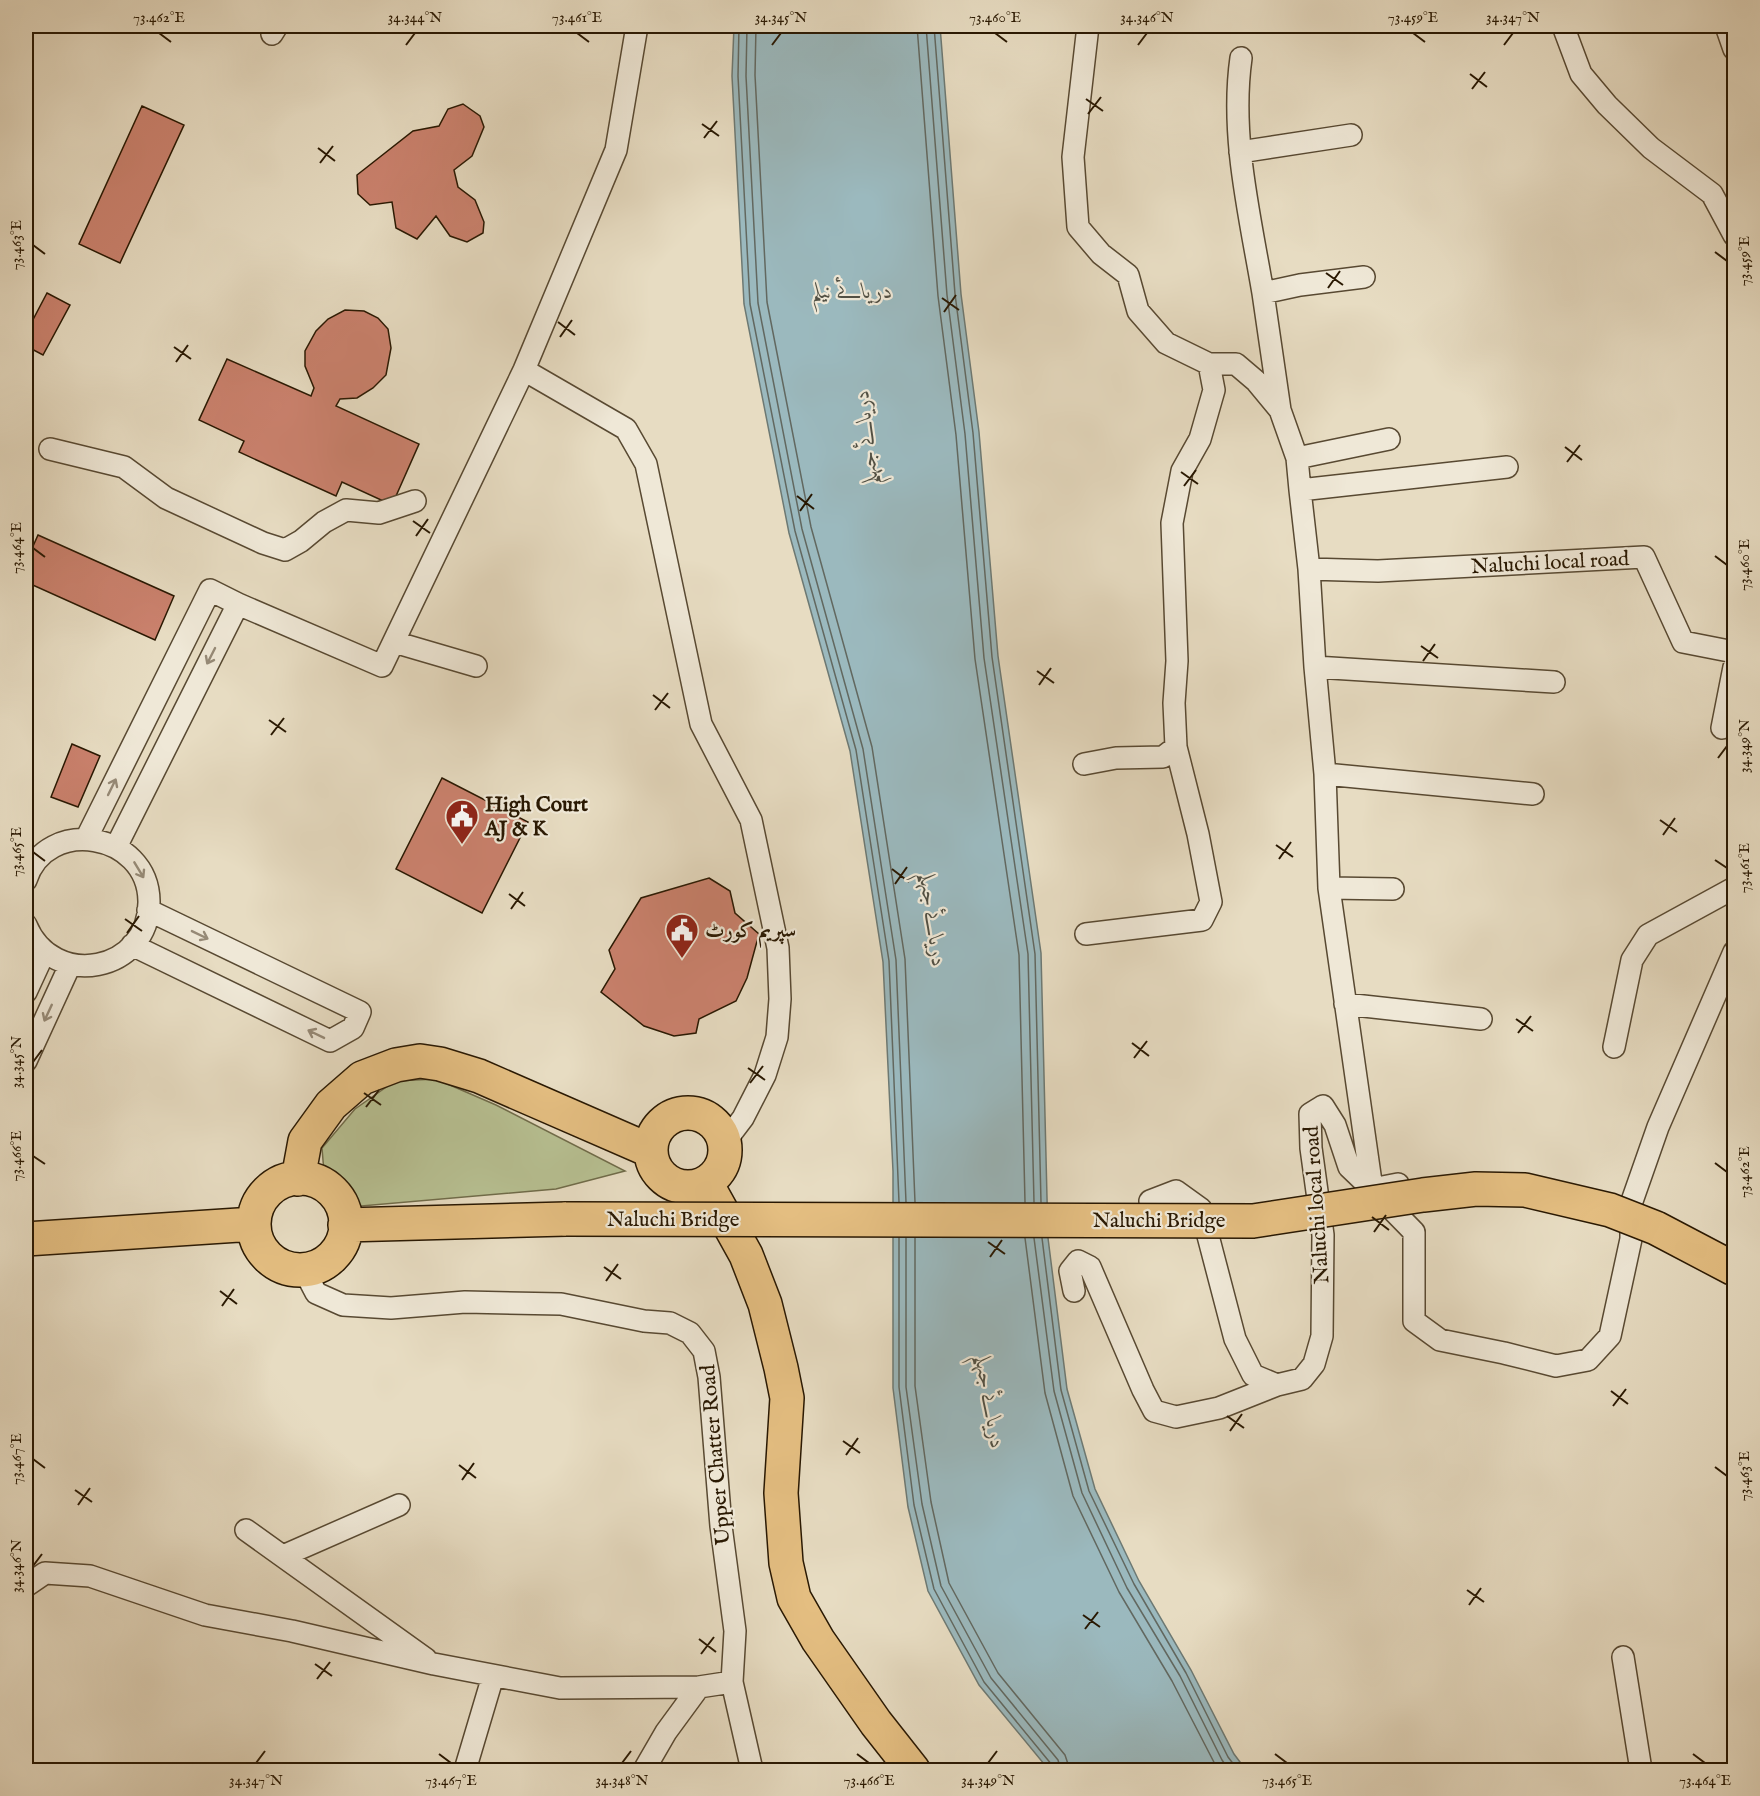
<svg xmlns="http://www.w3.org/2000/svg" width="1760" height="1796" viewBox="0 0 1760 1796" font-family="'IM FELL English',Amiri,serif">
<style>
.green{fill:#b7c092;stroke:#706c4a;stroke-width:1.5}
.water{fill:#9bb9be;stroke:#6d7973;stroke-width:1.5}
.lines{fill:none;stroke-linecap:round;stroke-linejoin:round}
.shore{stroke:#626860;stroke-width:1.5}
.building{fill:#ca816d;stroke:#291802;stroke-width:1.5}
.minor-casing{stroke:#584932;stroke-width:24}
.trunk-casing{stroke:#291802;stroke-width:36}
.minor{stroke:#efe8d7;stroke-width:21}
.trunk{stroke:#e4be81;stroke-width:33}
.trunk-bridge-casing{stroke:#291802;stroke-width:36;stroke-linecap:butt}
.trunk-bridge{stroke:#e4be81;stroke-width:33}
.oneway{stroke:#968a77}
.ticks{fill:none;stroke:#291802;stroke-width:2}
.labels{text-anchor:middle;stroke-width:4.5;stroke-linejoin:round;paint-order:stroke}
.street-label{font-size:21px;fill:#291802;stroke:#efe8d7}
.poi-label{font-size:21px;font-weight:bold;fill:#291802;stroke:#efe8d7;text-anchor:start}
.water-label{font-size:22px;font-style:italic;fill:#515044;stroke:#efe8d7}
.neatline{fill:none;stroke:#291802;stroke-width:2}
.ticks-label{font-size:15px;text-anchor:middle;fill:#291802}
</style>
<rect width="100%" height="100%" fill="#e7dcc2"/>
<filter id="stains"><feTurbulence type="fractalNoise" baseFrequency=".00333" numOctaves="4"/><feColorMatrix values="0 0 0 0 .2 0 0 0 0 .09 0 0 0 0 .02 0 0 0 .5 -.17"/></filter>
<radialGradient id="worn" r=".72"><stop offset=".6" stop-color="#630" stop-opacity="0"/><stop offset="1" stop-color="#630" stop-opacity=".3"/></radialGradient>
<path class="green" d="M436,1079L496,1105L625,1171L556,1189L327,1209L322,1148L355,1109L395,1081Z"/>
<path class="water" d="M734,26H940L961,294L979,432L998,656L1041,953L1048,1238L1067,1389L1095,1489L1139,1581L1191,1670L1234,1754L1246,1770H1049L979,1685L928,1591L908,1507L893,1388V1171L883,962L850,751L789,533L744,304L732,76Z"/>
<g class="lines">
<path class="shore" d="M739,26L738,76L750,304L795,531L856,750L889,961L899,1202
M747,26L746,76L758,303L802,529L863,749L896,960L906,1202
M756,26L755,75L767,302L811,527L872,747L905,959L915,1202
M917,26L938,296L956,435L975,659L1019,955L1025,1202
M926,26L947,295L965,434L984,658L1028,954L1034,1202
M934,26L955,294L973,433L992,657L1035,954L1041,1202
M899,1238V1387L914,1505L934,1589L984,1682L1052,1765L1053,1770
M906,1238V1387L922,1504L941,1586L991,1678L1058,1760L1061,1770
M915,1238V1386L931,1502L949,1583L998,1673L1065,1755L1070,1770
M1025,1238L1045,1393L1073,1496L1119,1592L1172,1681L1218,1770
M1034,1238L1054,1391L1082,1493L1127,1588L1180,1676L1222,1760L1229,1770
M1042,1238L1061,1390L1089,1491L1134,1584L1186,1673L1228,1757L1238,1770"/>
</g>
<path class="building" d="M463,104L480,116L484,127L472,156L454,170L458,187L475,200L484,222L483,233L467,242L450,236L436,216L417,239L396,228L392,202L370,205L358,194L357,175L413,131L439,126L448,109Z
M142,106L184,125L120,263L79,244Z
M47,293L70,305L43,355L26,346V333Z
M345,310L364,311L378,318L388,329L391,348L386,375L373,388L357,398L340,399L336,406L419,444L392,505L342,482L336,496L239,452L244,441L199,420L227,359L311,396L314,388L305,366V351L316,331L328,319Z
M38,535L174,596L155,640L26,582V562Z
M72,744L100,756L78,807L51,797Z
M442,778L528,822L482,913L396,869Z
M709,878L730,891L735,913L759,934L747,978L736,1001L699,1019L696,1033L674,1036L644,1026L601,992L615,969L609,950L641,898Z"/>
<g class="lines">
<defs>
<path id="minor" d="M1088,26L1073,157L1078,227L1101,254L1128,275L1138,311L1166,343L1209,364H1236L1256,381L1280,410L1297,458
M1563,26L1581,74L1607,105L1651,148L1712,194L1734,235
M1726,26L1734,49
M272,34L277,26
M1241,58C1230,136 1250,216 1263,293
M1240,152L1351,135
M524,370L626,429L646,464L701,724L751,820L778,948L780,999L777,1037L765,1075L743,1118L724,1143
M1280,410L1263,293L1300,285L1364,277
M50,449L124,467L166,498L263,543L285,550L301,541L324,522L346,510L379,513L415,501
M1300,490L1297,458L1389,439
M1309,569L1300,490L1507,467
M394,642L476,666
M1315,667L1325,774L1533,794
M1554,682L1315,667L1309,569L1378,571L1644,557L1683,642L1734,652
M1722,728L1734,667
M1084,764L1116,758L1163,757L1176,747L1174,703L1177,661L1172,523L1182,471L1200,439L1214,390L1209,364
M1325,774L1329,888L1393,889
M86,839L210,590L238,604L382,666L524,370L616,150L637,26
M116,847L238,604
M26,880C46,816 148,832 149,901C150,972 53,991 26,925
M1329,888L1372,1189L1414,1232V1321L1440,1340L1504,1353L1556,1366L1588,1360L1610,1336L1631,1239V1207
M1086,934L1202,920L1211,902L1198,834L1176,747
M132,945L330,1041L353,1028L360,1012L148,910
M26,992L44,953
M1345,1004L1481,1019
M1614,1047L1632,960L1648,935L1734,888
M26,1061L70,965
M1150,1201L1176,1191L1201,1209L1235,1339L1253,1375L1277,1385L1302,1379L1314,1364L1322,1336L1323,1235L1311,1148L1310,1114L1323,1106L1335,1125L1349,1167L1372,1189L1398,1184
M1631,1204L1658,1127L1734,952
M304,1270L316,1293L343,1305L391,1308L465,1302L561,1304L644,1321L670,1323L690,1333L704,1351L709,1377L721,1526L735,1631L732,1682L752,1770
M1074,1291L1070,1271L1078,1261L1090,1267L1143,1390L1154,1411L1176,1417L1219,1408L1277,1385
M246,1530L426,1659
M283,1556L399,1505
M26,1586L45,1573L90,1576L205,1615L292,1631L434,1664L560,1688L699,1687L732,1682
M1623,1657L1641,1770
M465,1770L493,1676
M644,1770L666,1732L699,1687"/>
<path id="trunk" d="M651 1150a37 37 0 1 1 74 0a37 37 0 1 1-74 0Z
M254 1224a46 46 0 1 1 92 0a46 46 0 1 1-92 0Z
M298,1179L305,1141L331,1105L362,1078L396,1065L420,1061L440,1064L479,1076L651,1151
M706,1183L746,1255L765,1304L781,1368L787,1398L781,1493L786,1563L794,1598L818,1640L876,1723L913,1770
M345,1225L566,1219
M26,1239L254,1224"/>
</defs>
<use href="#minor" class="minor-casing"/>
<use href="#trunk" class="trunk-casing"/>
<use href="#minor" class="minor"/>
<use href="#trunk" class="trunk"/>
<defs>
<path id="trunk-bridge" d="M566,1219L1253,1221L1423,1195L1476,1189L1525,1190L1610,1210L1656,1228L1734,1269"/>
</defs>
<use href="#trunk-bridge" class="trunk-bridge-casing"/>
<use href="#trunk-bridge" class="trunk-bridge"/>
</g>
<defs><path id="oneway-shaft" d="M-6 0H5M1.5-3L5.5 0L1.5 3" fill="none" stroke-width="1.6" stroke-linecap="round" stroke-linejoin="round" transform="scale(1.5)"/></defs>
<g class="oneway">
<use href="#oneway-shaft" transform="translate(211 656) rotate(117)"/>
<use href="#oneway-shaft" transform="translate(112 787) rotate(-64)"/>
<use href="#oneway-shaft" transform="translate(139 870) rotate(59)"/>
<use href="#oneway-shaft" transform="translate(200 935) rotate(26)"/>
<use href="#oneway-shaft" transform="translate(48 1013) rotate(115)"/>
<use href="#oneway-shaft" transform="translate(316 1034) rotate(-154)"/>
</g>
<path class="ticks" d="M159,33L171,42M577,33L589,42M995,33L1007,42M1413,33L1425,42M406,45L415,33M772,45L781,33M1138,45L1147,33M1504,45L1513,33M1470,74L1487,87M1472,89L1485,72M1086,99L1103,111M1088,114L1101,97M702,124L719,136M704,138L717,121M318,148L335,161M320,163L333,146M33,245L45,254M1715,252L1727,261M1326,273L1343,285M1328,288L1340,271M942,298L959,310M944,312L956,295M558,322L575,335M560,337L572,320M174,347L191,359M176,362L188,345M1565,447L1582,460M1567,462L1580,445M1181,472L1198,484M1184,486L1196,470M797,496L814,509M800,511L812,494M413,521L430,533M416,536L428,519M33,548L45,557M1715,556L1727,565M1421,646L1438,658M1423,661L1435,644M1037,671L1054,683M1039,685L1051,668M653,695L670,708M655,710L668,693M269,720L286,732M271,735L284,718M1718,758L1727,746M1660,820L1677,832M1663,835L1675,818M1276,845L1293,857M33,852L45,861M1279,859L1291,842M1715,860L1727,868M892,869L909,882M895,884L907,867M509,894L525,906M511,909L523,892M125,919L142,931M127,933L139,916M1516,1019L1533,1031M1518,1033L1531,1016M1132,1043L1149,1056M1134,1058L1147,1041M33,1062L42,1050M748,1068L765,1080M750,1083L763,1066M364,1093L381,1105M366,1107L379,1090M33,1156L45,1164M1715,1163L1727,1172M1372,1217L1389,1230M1374,1232L1386,1215M988,1242L1005,1254M990,1257L1002,1240M604,1267L621,1279M606,1281L618,1264M220,1291L237,1304M222,1306L234,1289M1611,1391L1628,1404M1613,1406L1626,1389M1227,1416L1244,1428M1230,1431L1242,1414M843,1441L860,1453M846,1455L858,1438M33,1459L45,1468M459,1465L476,1478M1715,1467L1727,1476M462,1480L474,1463M75,1490L92,1502M78,1505L90,1488M33,1566L42,1554M1467,1590L1484,1602M1469,1605L1481,1588M1083,1615L1100,1627M1085,1629L1098,1612M699,1639L716,1652M701,1654L714,1637M315,1664L332,1676M317,1679L330,1662M439,1754L451,1763M857,1754L869,1763M1275,1754L1287,1763M1693,1754L1705,1763M256,1763L265,1751M622,1763L631,1751M988,1763L997,1751"/>
<defs>
<symbol id="civic-pin" viewBox="-11 -11 22 30"><path d="M0 17L-7.5 6A9.5 9.5 0 1 1 7.5 6Z" fill="#8f2418" stroke="#efe8d7"/><path d="M-.6-6.5H3V-4.5H.6V-3L4-1V1h2V6H-6V1h2V-1L-.6-3ZM-1.2 2.5V6h2.4V2.5Z" fill="#fff"/></symbol>
</defs>
<g fill-rule="evenodd">
<use href="#civic-pin" x="443" y="797" width="38" height="52"/>
<use href="#civic-pin" x="663" y="911" width="38" height="52"/>
</g>
<g class="labels">
<g class="street-label">
<text transform="translate(1550 562) rotate(-3)" y="7">Naluchi local road</text>
<text transform="translate(1316 1205) rotate(-94)" y="7">Naluchi local road</text>
<text x="673" y="1226">Naluchi Bridge</text>
<text x="1159" y="1227">Naluchi Bridge</text>
<text transform="translate(715 1455) rotate(-95)" y="7">Upper Chatter Road</text>
</g>
<g class="poi-label">
<text x="485" y="811">High Court<tspan x="485" dy="24">AJ &amp; K</tspan></text>
<text x="705" y="937">سپریم کورٹ</text>
</g>
<g class="water-label">
<text x="852" y="298">دریائے نیلم</text>
<text transform="translate(865 438) rotate(-96)" y="8">دریائے جہلم</text>
<text transform="translate(934 919) rotate(82)" y="8">دریائے جہلم</text>
<text transform="translate(991 1401) rotate(80)" y="8">دریائے جہلم</text>
</g>
</g>
<rect width="1760" height="1796" fill="none" stroke="#e7dcc2" stroke-width="66"/>
<rect x="33" y="33" width="1694" height="1730" class="neatline"/>
<g class="ticks-label">
<text x="159" y="22">73.462°E</text>
<text x="415" y="22">34.344°N</text>
<text x="577" y="22">73.461°E</text>
<text x="781" y="22">34.345°N</text>
<text x="995" y="22">73.460°E</text>
<text x="1147" y="22">34.346°N</text>
<text x="1413" y="22">73.459°E</text>
<text x="1513" y="22">34.347°N</text>
<text transform="translate(16 245) rotate(-90)" y="5">73.463°E</text>
<text transform="translate(1744 261) rotate(-90)" y="5">73.459°E</text>
<text transform="translate(16 548) rotate(-90)" y="5">73.464°E</text>
<text transform="translate(1744 565) rotate(-90)" y="5">73.460°E</text>
<text transform="translate(1744 746) rotate(-90)" y="5">34.349°N</text>
<text transform="translate(16 852) rotate(-90)" y="5">73.465°E</text>
<text transform="translate(1744 868) rotate(-90)" y="5">73.461°E</text>
<text transform="translate(16 1062) rotate(-90)" y="5">34.345°N</text>
<text transform="translate(16 1156) rotate(-90)" y="5">73.466°E</text>
<text transform="translate(1744 1172) rotate(-90)" y="5">73.462°E</text>
<text transform="translate(16 1459) rotate(-90)" y="5">73.467°E</text>
<text transform="translate(1744 1476) rotate(-90)" y="5">73.463°E</text>
<text transform="translate(16 1566) rotate(-90)" y="5">34.346°N</text>
<text x="256" y="1785">34.347°N</text>
<text x="451" y="1785">73.467°E</text>
<text x="622" y="1785">34.348°N</text>
<text x="869" y="1785">73.466°E</text>
<text x="988" y="1785">34.349°N</text>
<text x="1287" y="1785">73.465°E</text>
<text x="1705" y="1785">73.464°E</text>
</g>
<rect width="100%" height="100%" filter="url(#stains)"/>
<rect width="100%" height="100%" fill="url(#worn)"/>
</svg>
